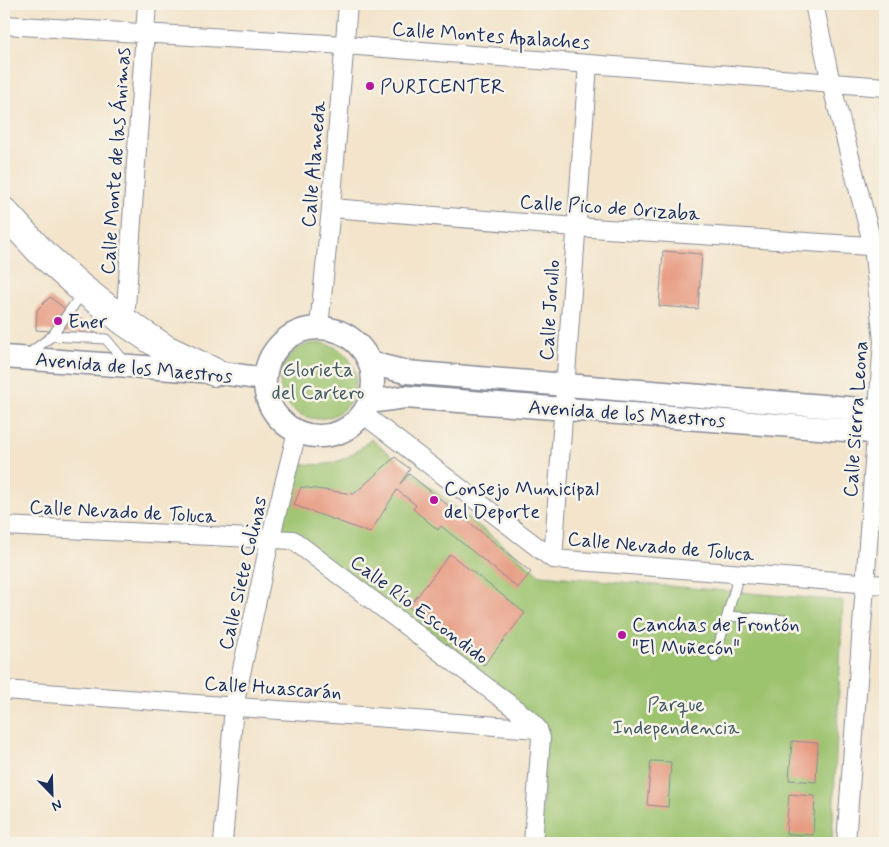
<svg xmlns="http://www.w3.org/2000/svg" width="889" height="847" viewBox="0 0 889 847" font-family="Mynerve,sans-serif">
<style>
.green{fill:#9cc36e;stroke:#5c7966}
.building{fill:#e6947a}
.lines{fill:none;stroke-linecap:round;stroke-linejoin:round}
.service-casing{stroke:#878a94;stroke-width:11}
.minor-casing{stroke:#878a94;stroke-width:20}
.tertiary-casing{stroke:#878a94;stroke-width:25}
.primary-casing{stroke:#878a94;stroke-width:30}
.service{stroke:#fff;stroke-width:9}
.minor{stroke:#fff;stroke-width:18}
.tertiary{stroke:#fff;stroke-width:22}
.primary{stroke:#fff;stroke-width:28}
.poi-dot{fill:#b5179e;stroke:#f7f3e8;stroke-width:2}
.labels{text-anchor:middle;stroke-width:5;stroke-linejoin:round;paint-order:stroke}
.street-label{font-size:20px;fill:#1b2f5e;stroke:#f7f3e8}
.poi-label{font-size:20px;fill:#1b2f5e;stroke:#f7f3e8;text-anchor:start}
.park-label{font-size:20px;fill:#425b63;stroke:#f7f3e8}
</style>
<rect width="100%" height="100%" fill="#f7f3e8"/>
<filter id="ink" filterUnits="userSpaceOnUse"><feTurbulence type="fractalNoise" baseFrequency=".02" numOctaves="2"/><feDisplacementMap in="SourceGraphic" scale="10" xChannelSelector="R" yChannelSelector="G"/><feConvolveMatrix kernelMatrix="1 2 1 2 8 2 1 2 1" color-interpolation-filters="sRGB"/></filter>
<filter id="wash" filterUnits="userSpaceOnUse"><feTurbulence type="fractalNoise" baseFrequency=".0096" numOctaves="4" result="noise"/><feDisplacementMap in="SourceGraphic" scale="20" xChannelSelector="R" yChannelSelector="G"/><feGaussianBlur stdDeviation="1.12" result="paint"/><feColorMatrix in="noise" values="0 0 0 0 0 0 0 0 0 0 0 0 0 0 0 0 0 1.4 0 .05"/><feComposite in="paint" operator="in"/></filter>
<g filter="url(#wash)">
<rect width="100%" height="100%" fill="#f3e4cb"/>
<path class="green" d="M280 381a38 38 0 1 1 76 0a38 38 0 1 1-76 0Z
M371,439L540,575L843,601L832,843H541L546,724L293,534L277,538L297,463C330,468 346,462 371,439Z"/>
<g id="blocks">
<path class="building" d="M663,251L702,254L698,309L659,306Z
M50,297L97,334L36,330L37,310Z
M395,457L410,469L400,484L409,474L531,572L518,588L441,526L438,530L413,509L416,505L397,490L370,533L294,505L301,487L354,494Z
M450,554L525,613L484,665L409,607Z
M792,741L818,743L816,782L789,780Z
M651,761L671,762L668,807L647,805Z
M789,794L815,796L813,835L786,834Z"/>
</g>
</g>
<g filter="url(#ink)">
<use href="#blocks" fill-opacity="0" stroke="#878a94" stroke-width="1"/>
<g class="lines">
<defs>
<path id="service" d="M52,336L83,292
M27,355L52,336L106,339L126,363
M727,616L786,620
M715,658L739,574"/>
<path id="minor" d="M814,4L831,83L873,246L883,341L846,843
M4,25L345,45L885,87
M331,208L576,227L884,247
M125,322L147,4
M319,327L331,208L348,4
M363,414L553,559L885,585
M4,526L293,540L530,720L538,729L541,738L533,843
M553,559L588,64
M4,690L538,729
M223,843L234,706L270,540L297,432"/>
<path id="tertiary" d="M265 382a54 54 0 1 1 108 0a54 54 0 1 1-108 0Z
M4,357L214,372L264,379
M370,363L406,372L885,411
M369,402L405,397L885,433"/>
<path id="primary" d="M4,212L41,252L80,287L125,322L164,348L214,372"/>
</defs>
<use href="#service" class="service-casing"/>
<use href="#minor" class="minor-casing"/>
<use href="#tertiary" class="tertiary-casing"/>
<use href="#primary" class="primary-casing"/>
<use href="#service" class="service"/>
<use href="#minor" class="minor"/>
<use href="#tertiary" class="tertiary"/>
<use href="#primary" class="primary"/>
</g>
</g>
<g class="poi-dot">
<circle cx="370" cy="86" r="5"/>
<circle cx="58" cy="321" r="5"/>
<circle cx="434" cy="500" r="5"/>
<circle cx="622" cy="635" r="5"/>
</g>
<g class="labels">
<g class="street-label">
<text transform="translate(491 35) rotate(4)" y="7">Calle Montes Apalaches</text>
<text transform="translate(115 161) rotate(-86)" y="7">Calle Monte de las Ánimas</text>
<text transform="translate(313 164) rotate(-85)" y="7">Calle Alameda</text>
<text transform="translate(610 207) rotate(4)" y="7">Calle Pico de Orizaba</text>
<text transform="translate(549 310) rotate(-86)" y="7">Calle Jorullo</text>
<text transform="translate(134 367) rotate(5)" y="7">Avenida de los Maestros</text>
<text transform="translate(627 413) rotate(4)" y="7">Avenida de los Maestros</text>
<text transform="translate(855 419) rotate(-86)" y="7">Calle Sierra Leona</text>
<text transform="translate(123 511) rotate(3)" y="7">Calle Nevado de Toluca</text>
<text transform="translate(661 546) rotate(5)" y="7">Calle Nevado de Toluca</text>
<text transform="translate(242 573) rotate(-77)" y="7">Calle Siete Colinas</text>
<text transform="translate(420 609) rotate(37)" y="7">Calle Río Escondido</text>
<text transform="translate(273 687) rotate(4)" y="7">Calle Huascarán</text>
</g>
<g class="poi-label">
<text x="380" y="93">PURICENTER</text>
<text x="68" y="328">Ener</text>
<text x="444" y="495">Consejo Municipal<tspan x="444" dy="23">del Deporte</tspan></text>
<text x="632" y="631">Canchas de Frontón<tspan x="632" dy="23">"El Muñecón"</tspan></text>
</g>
<g class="park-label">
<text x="318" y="376">Glorieta<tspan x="318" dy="23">del Cartero</tspan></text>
<text x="676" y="711">Parque<tspan x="676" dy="23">Independencia</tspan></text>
</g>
</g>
<rect width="889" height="847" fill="none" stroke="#f7f3e8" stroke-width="20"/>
<g transform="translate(52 794) rotate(157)" stroke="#f7f3e8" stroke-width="4" paint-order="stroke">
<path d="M0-4L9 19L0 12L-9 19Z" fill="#1b2f5e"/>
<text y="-8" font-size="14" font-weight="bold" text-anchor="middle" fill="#1b2f5e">N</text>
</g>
</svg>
